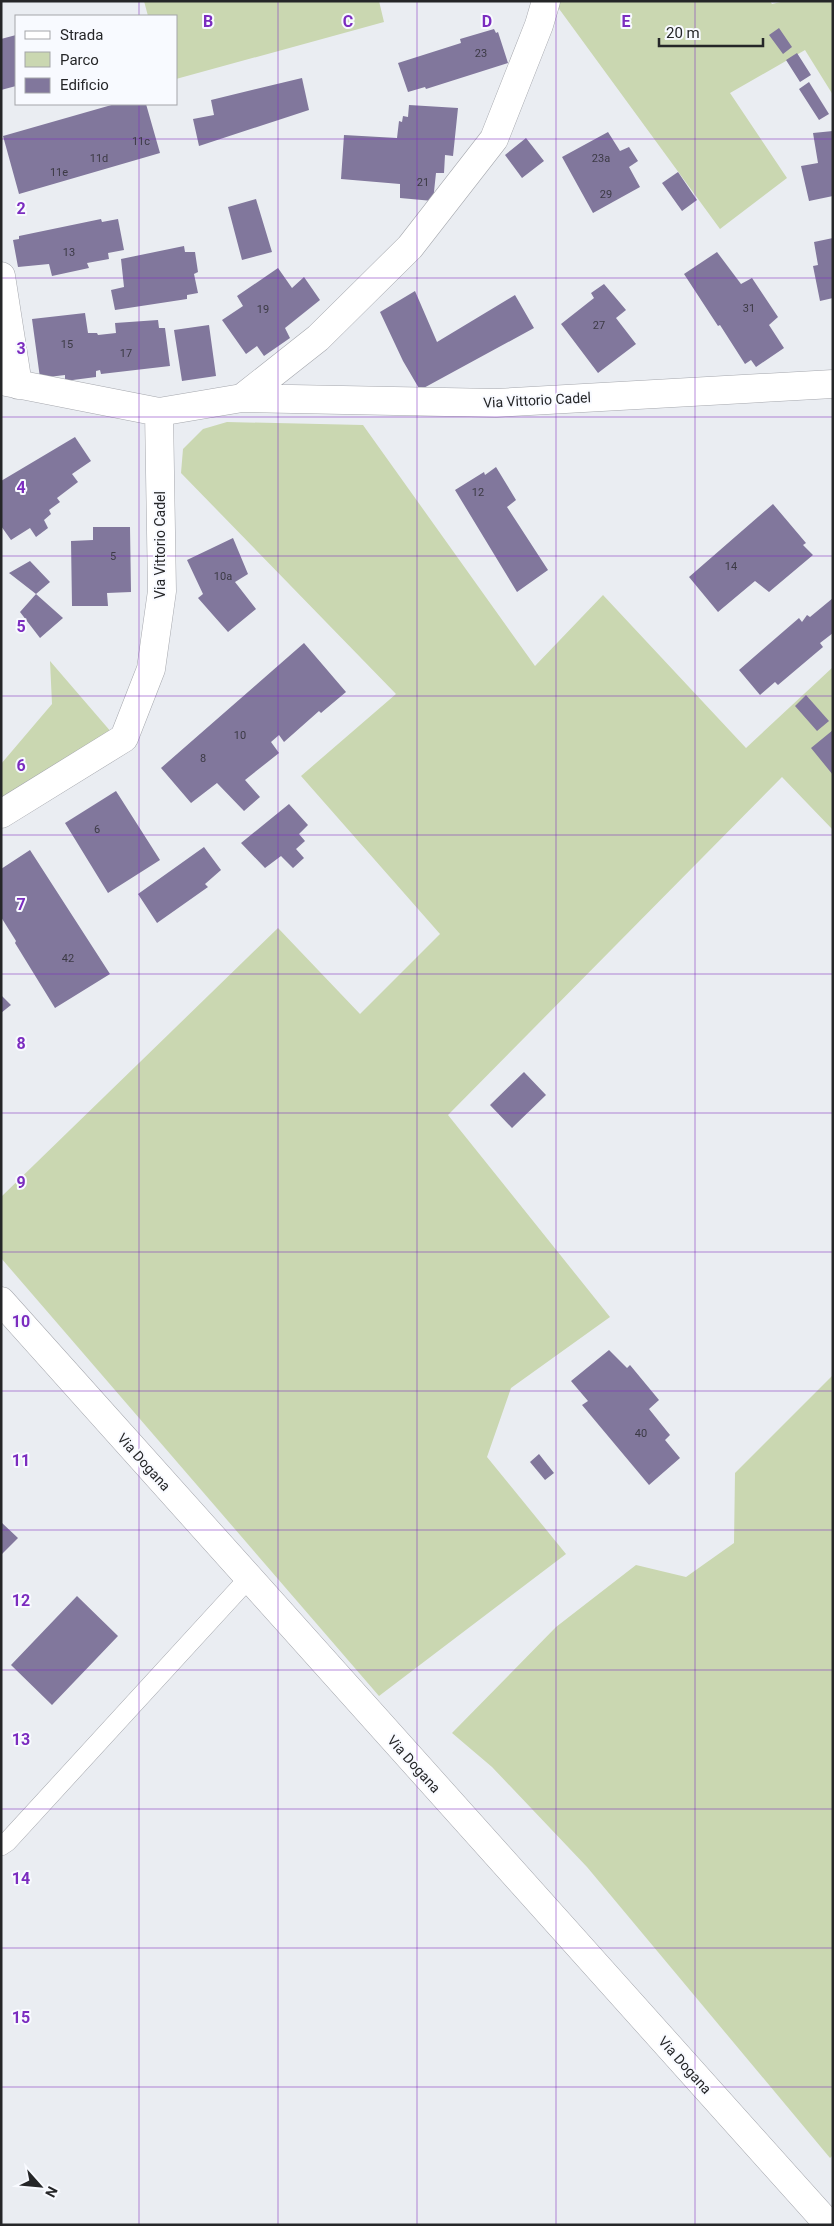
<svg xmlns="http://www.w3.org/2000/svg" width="834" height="2226" viewBox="0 0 834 2226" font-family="Roboto,sans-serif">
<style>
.green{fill:#cad7b1}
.building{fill:#81779c}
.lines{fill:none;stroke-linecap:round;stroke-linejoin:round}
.service-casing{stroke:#a5a7ad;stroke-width:20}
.minor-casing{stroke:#a5a7ad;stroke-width:29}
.tertiary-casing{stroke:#a5a7ad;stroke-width:29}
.service{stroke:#fff;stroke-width:19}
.minor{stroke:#fff;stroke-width:28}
.tertiary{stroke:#fff;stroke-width:28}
.grid{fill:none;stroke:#7b2cbf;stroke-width:1;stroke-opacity:0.55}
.labels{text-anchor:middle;stroke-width:4;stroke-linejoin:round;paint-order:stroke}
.number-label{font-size:11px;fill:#3c3a45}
.street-label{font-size:14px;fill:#252628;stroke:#f8faff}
.grid-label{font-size:16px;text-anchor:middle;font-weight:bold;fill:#7b2cbf;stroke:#f8faff;stroke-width:4;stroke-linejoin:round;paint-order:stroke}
</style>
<rect width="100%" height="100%" fill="#eaedf2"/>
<path class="green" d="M144,1H379L384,22L176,79V16H148Z
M558,1H770L772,4L785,1H833V95L805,50L730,93L787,178L720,229L557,6Z
M227,422L363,425L535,666L603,595L746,748L833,667V830L782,777L448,1115L610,1317L511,1388L487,1457L566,1554L379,1696L1,1258V1197L278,928L360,1014L440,934L301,776L396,694L181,473L183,449L203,429Z
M50,661L112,733L1,801V764L52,704Z
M833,1375V2155L830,2158L587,1867L492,1767L452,1733L556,1627L636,1565L686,1577L734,1543L735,1473Z"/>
<path class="building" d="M779,28L792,47L783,54L769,35Z
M494,29L496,33L498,32L508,63L426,89L425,87L408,92L398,63L461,43L460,39Z
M16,35V86L1,90V39Z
M797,53L811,75L800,82L786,60Z
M302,78L309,110L199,146L193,119L214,115L211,100Z
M809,82L829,114L819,120L799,89Z
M115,104H146L160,153L19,194L3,136Z
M409,105L458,108L453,156L445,155L444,173H436L433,201L400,198V184L341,179L344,135L397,138L399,121L402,122L403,116L408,117Z
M833,131V196L809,201L801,166L818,163L813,133Z
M608,132L620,151L629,147L638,161L629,167L640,187L593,213L562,157Z
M526,138L544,161L522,178L505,155Z
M678,172L697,200L682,211L662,183Z
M256,199L272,252L242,260L228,207Z
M101,219L102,222L118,219L124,250L108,253L109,259L87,263L89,268L52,276L49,264L18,267L13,240L19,239V236Z
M833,238V298L820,301L813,266L818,265L814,242Z
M184,246L185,252H195L198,272L194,274L198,293L187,295V299L115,310L111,290L124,287L121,259Z
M717,252L741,284L752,278L778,317L769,325L784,348L756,367L751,360L745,364L720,325L718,326L684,274Z
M278,268L292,288L304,277L320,300L285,328L290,338L264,356L257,346L246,354L222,320L243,306L237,296Z
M604,284L626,310L616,318L636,344L598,373L561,324L594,298L591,293Z
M415,291L437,342L515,295L534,328L420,390L403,361L380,312Z
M85,313L88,333H97L98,335L116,333L115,323L158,320L159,328H165L170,366L101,374L100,370L96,371V377L65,381V375L40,378L32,319Z
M209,325L216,376L182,381L174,330Z
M75,437L91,461L72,474L78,482L57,498L60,502L49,510L51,514L44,520L48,528L36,537L30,528L11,540L1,526V481Z
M496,467L516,500L507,507L548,570L517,592L455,490L484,472L485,475Z
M773,504L806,543L803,545L813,555L769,592L755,581L718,612L689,577Z
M93,527H130L131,592L107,593L108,606H72L71,541L93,540Z
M233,538L248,574L235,582L256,609L228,632L198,598L203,594L187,560Z
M30,561L50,582L36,594L63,618L40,638L20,612L36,594L9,573Z
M833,598V633L820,643L823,647L778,685L775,682L760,695L739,670L799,618L802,622L807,615L810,617Z
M304,643L346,692L321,713L319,711L284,742L279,735L271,742L279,753L245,780L260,797L244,811L217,783L191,803L161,768Z
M806,695L829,721L817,731L795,706Z
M833,730V775L811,748Z
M116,791L160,860L108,893L65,823Z
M289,804L308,825L299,834L305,841L296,849L304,858L293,868L281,856L265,868L241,843Z
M204,847L221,870L205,884L208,887L157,923L138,894Z
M30,850L110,974L55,1008L15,943L16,941L1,917V869Z
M1,995L11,1005L1,1013Z
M524,1072L546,1095L512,1128L490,1105Z
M609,1350L627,1368L630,1365L659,1400L649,1409L670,1435L665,1440L680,1458L649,1485L582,1405L588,1401L571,1381Z
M539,1454L554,1473L545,1480L530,1462Z
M1,1522L18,1538L1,1555Z
M77,1596L118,1636L52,1705L11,1665Z"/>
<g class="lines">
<defs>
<path id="service" d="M1,1846L7,1842L248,1579"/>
<path id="minor" d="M1,276L18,385
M1,381L159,412L242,398L496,403L833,384
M242,398L318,338L410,247L494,139L539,25L546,1
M1,814L124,738L151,669L162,591L159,412"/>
<path id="tertiary" d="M1,1301L829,2225"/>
</defs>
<use href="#service" class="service-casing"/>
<use href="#minor" class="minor-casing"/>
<use href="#tertiary" class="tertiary-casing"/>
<use href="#service" class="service"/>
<use href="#minor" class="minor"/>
<use href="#tertiary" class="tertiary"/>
</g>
<path class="grid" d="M139,1V16M278,1V2225M417,1V2225M556,1V2225M695,1V2225M139,104V2225M1,139H833M1,278H833M1,417H833M1,556H833M1,696H833M1,835H833M1,974H833M1,1113H833M1,1252H833M1,1391H833M1,1530H833M1,1670H833M1,1809H833M1,1948H833M1,2087H833"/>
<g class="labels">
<g class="number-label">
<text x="481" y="57">23</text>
<text x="141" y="145">11c</text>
<text x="99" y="162">11d</text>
<text x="601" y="162">23a</text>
<text x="59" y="176">11e</text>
<text x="423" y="186">21</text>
<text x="606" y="198">29</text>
<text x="69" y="256">13</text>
<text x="749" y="312">31</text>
<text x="263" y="313">19</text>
<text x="599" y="329">27</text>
<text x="67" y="348">15</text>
<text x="126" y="357">17</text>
<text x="478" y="496">12</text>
<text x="113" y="560">5</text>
<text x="731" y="570">14</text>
<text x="223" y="580">10a</text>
<text x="240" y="739">10</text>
<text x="203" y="762">8</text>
<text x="97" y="833">6</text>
<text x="68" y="962">42</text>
<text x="641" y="1437">40</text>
</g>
<g class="street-label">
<text transform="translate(537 400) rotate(-3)" y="5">Via Vittorio Cadel</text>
<text transform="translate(160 545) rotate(-90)" y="5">Via Vittorio Cadel</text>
<text transform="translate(144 1462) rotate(48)" y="5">Via Dogana</text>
<text transform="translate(414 1764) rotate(48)" y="5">Via Dogana</text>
<text transform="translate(685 2065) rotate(48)" y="5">Via Dogana</text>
</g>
</g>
<g class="grid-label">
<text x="208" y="27">B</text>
<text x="348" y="27">C</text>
<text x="487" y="27">D</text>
<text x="626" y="27">E</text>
<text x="21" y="214">2</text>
<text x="21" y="354">3</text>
<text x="21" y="493">4</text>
<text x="21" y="632">5</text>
<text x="21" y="771">6</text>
<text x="21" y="910">7</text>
<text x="21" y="1049">8</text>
<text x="21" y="1188">9</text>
<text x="21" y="1327">10</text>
<text x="21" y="1466">11</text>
<text x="21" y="1606">12</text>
<text x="21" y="1745">13</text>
<text x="21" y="1884">14</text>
<text x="21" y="2023">15</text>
</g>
<rect width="834" height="2226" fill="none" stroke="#252628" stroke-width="5"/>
<rect x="15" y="15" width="162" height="90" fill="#f8faff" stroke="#a4a5a9"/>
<rect x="25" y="31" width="25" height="8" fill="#ffffff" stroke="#a4a5a9"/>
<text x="60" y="40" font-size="15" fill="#252628">Strada</text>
<rect x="25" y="52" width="25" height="15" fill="#cad7b1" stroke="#a4a5a9"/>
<text x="60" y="65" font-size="15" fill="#252628">Parco</text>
<rect x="25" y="78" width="25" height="15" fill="#81779c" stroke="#a4a5a9"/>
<text x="60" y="90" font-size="15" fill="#252628">Edificio</text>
<g transform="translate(40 2186) rotate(117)" stroke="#f8faff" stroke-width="4" paint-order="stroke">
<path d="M0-4L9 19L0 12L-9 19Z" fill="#252628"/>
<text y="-8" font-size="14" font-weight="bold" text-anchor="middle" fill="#252628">N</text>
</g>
<path d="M659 38v8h104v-8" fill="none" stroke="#252628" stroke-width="2.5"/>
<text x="666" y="38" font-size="15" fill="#252628" stroke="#f8faff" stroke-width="4" paint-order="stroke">20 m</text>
</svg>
